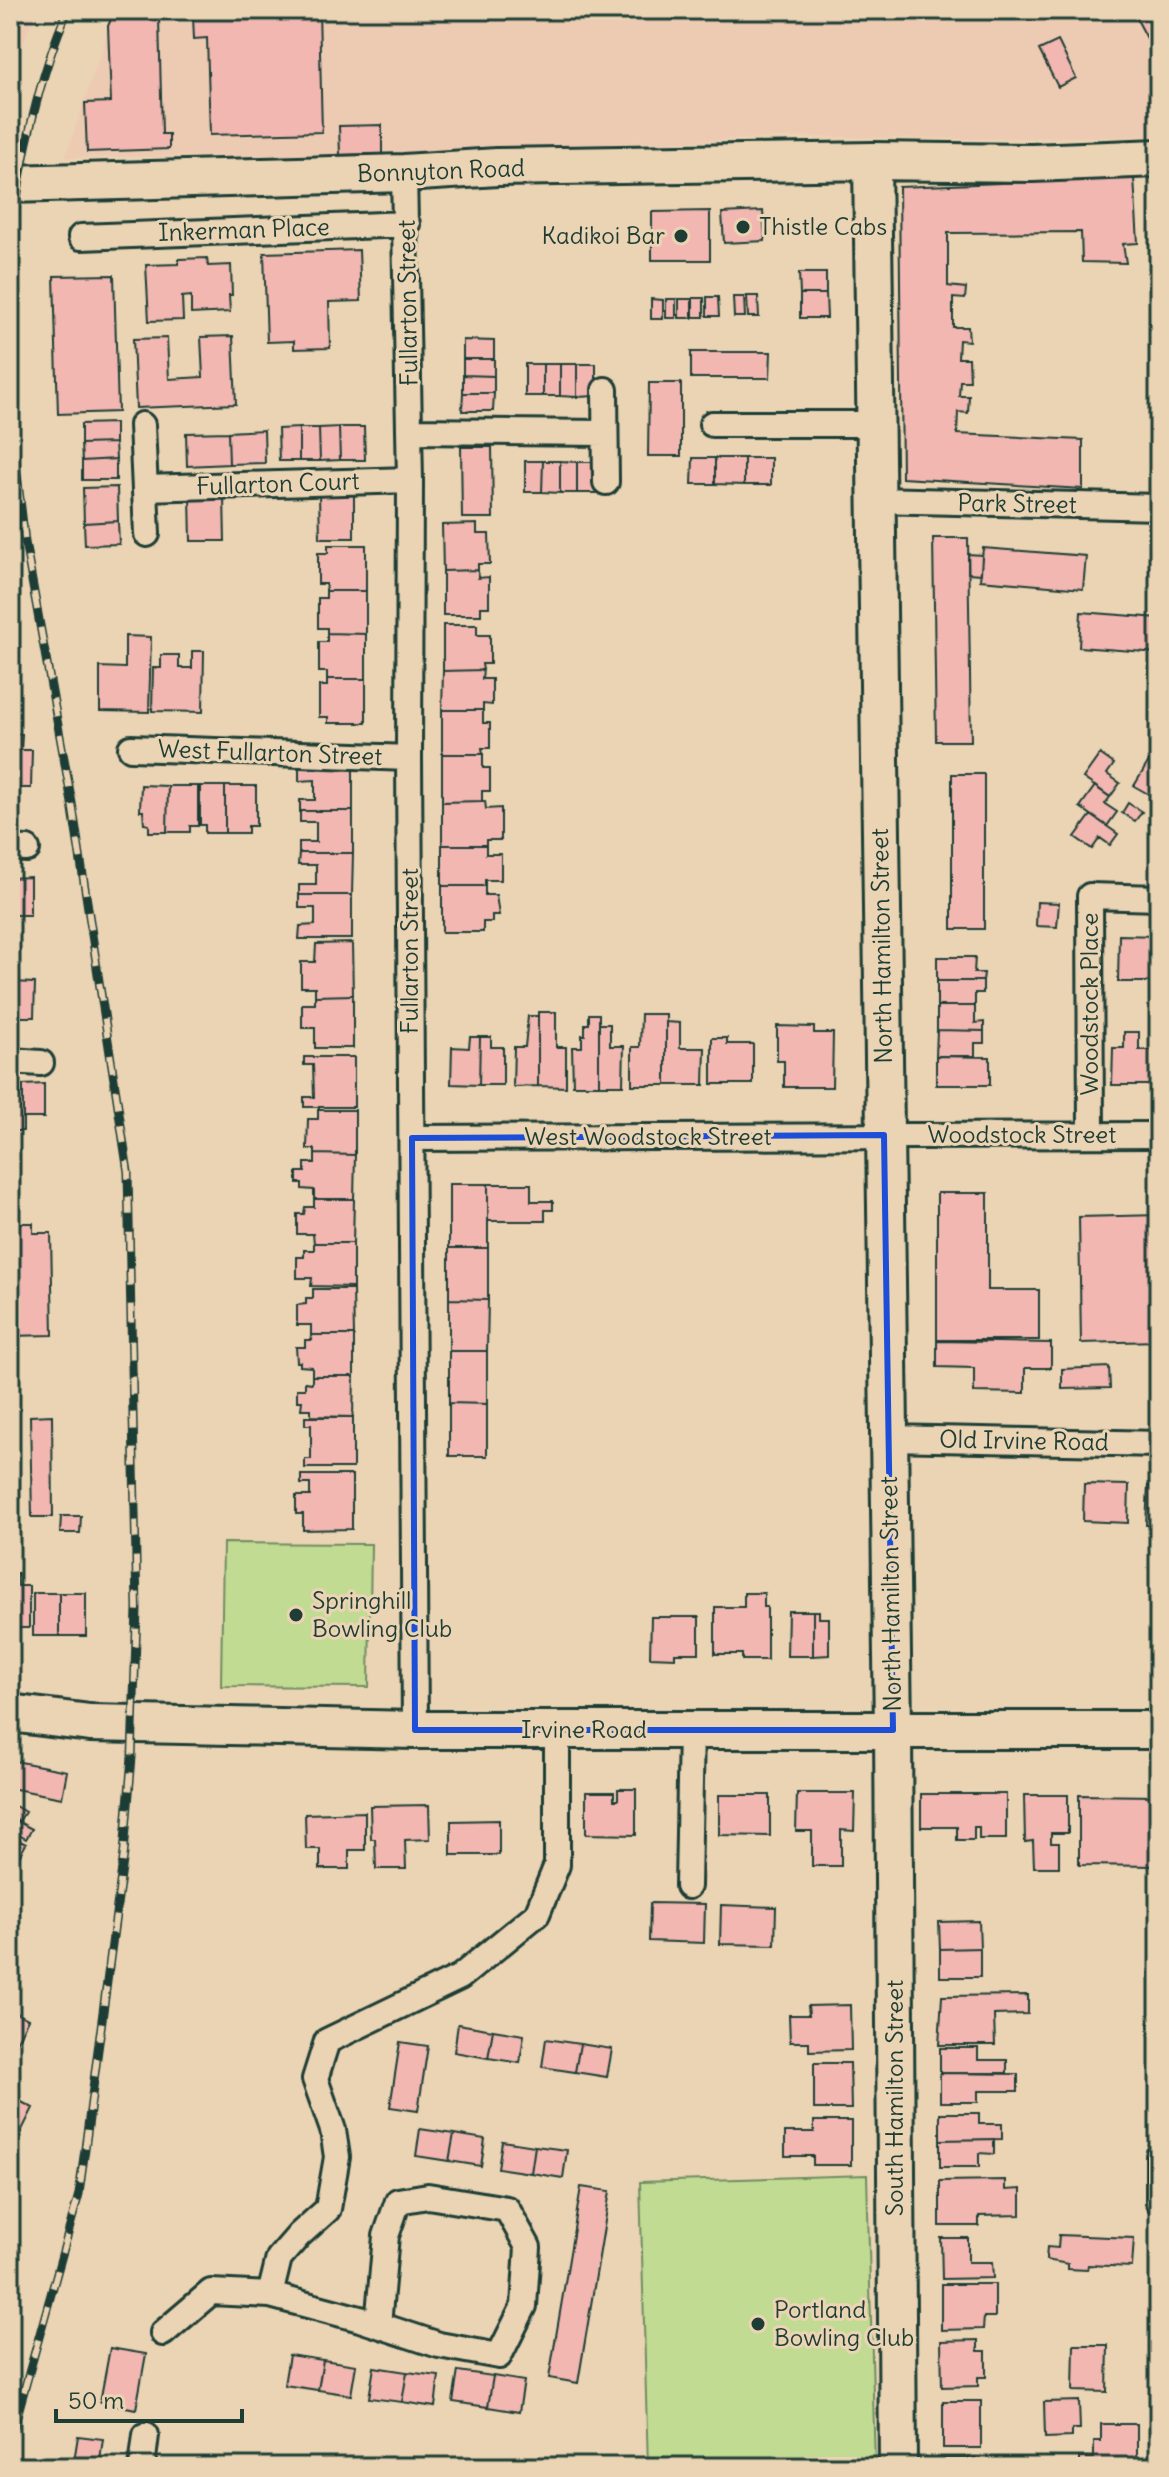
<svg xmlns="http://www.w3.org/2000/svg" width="1169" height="2477" viewBox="0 0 1169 2477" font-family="Delius,sans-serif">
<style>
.built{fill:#edcbb3}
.green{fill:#c1db92;stroke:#708c63;stroke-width:2}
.building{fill:#f2b7b1;stroke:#1f3d34;stroke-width:2}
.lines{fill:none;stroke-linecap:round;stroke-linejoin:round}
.street-casing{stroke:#1f3d34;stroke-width:30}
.secondary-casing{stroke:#1f3d34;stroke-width:42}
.street{stroke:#ebd4b4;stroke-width:24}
.secondary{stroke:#ebd4b4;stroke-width:36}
.rail-casing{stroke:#1f3d34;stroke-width:9}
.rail{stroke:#ebd4b4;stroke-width:6;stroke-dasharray:18;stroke-linecap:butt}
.marked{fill:none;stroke:#1d4ed8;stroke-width:6;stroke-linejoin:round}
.poi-dot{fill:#1f3d34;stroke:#ebd4b4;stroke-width:3}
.labels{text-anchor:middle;stroke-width:6;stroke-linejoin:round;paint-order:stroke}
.street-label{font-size:24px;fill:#1f3d34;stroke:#ebd4b4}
.poi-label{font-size:24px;fill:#1f3d34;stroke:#ebd4b4;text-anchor:start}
</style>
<rect width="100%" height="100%" fill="#ebd4b4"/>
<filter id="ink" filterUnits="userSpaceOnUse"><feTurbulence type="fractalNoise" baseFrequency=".0125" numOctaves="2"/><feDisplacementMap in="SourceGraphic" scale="16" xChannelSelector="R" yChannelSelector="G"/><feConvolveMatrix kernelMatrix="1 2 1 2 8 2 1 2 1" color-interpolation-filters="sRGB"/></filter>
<g filter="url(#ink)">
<path class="built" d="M10,10H37L10,77Z
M115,10H1159V136L966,139L813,137L444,149L382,154L65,158Z"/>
<path class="green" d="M223,1543L371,1544L369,1687L221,1686Z
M867,2175L875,2467H648L640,2182Z"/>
<path class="building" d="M115,10H319L322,132L210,135L207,38L194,39L193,16L159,18L162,134H169V149L87,152L85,103L111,102L108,26Z
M1132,10H1159V36L1149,42Z
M1058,41L1076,78L1058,87L1039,50Z
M382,125V154L340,155L339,126Z
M1134,178L1138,243L1123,244L1126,263L1082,262L1081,232L948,233V286L966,288L965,299L953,298V327H968L969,341L959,340L958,358H969L970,381H960L959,396H969L968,413L958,412L957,434L1083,440V489L902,478L899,187Z
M710,211V260H652V212Z
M763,211L765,241L724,243L722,213Z
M359,250L361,301L329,302L330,348L294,349V341L267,342L264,253Z
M207,258L208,266L231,265L232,295H229L230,312L191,314V296L182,297L183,320L149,321L146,265L179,264V259Z
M799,273H826V294H800Z
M114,275L118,412L58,414L54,276Z
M800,294H826L827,318H800Z
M747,296H758L759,317H748Z
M707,297H718L719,316H707Z
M733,297H744L745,317H734Z
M693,298H704V317H693Z
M651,299L663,300V319H651Z
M666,299H676V318H666Z
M679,299H692V318H679Z
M233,336L236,404L136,408L133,339L167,338L169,379L203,377L201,337Z
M463,340L494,341V359H463Z
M691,352H771L770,378H691Z
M463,359H494V376L463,375Z
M525,364H543V396H525Z
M543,364H560V396H543Z
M560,364H577V397L560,396Z
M577,364H596V396L577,397Z
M463,375L494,376V393H463Z
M649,383H681V456H648Z
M463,393H494L493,411H462Z
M115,423V443L81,444V424Z
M339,427L340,460L320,461L319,428Z
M339,427H364L365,460H340Z
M299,428V461H279L278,429Z
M299,428H319L320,461H299Z
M264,430L265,463L229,464L228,432Z
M228,432L229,464L187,466L186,433Z
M115,443L116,459L82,461L81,444Z
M461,447H492L493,518H462Z
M693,458H715V484H692Z
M715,458H744V485L715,484Z
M744,458H771V485H744Z
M116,459V480H82V461Z
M525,461H543L542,492H525Z
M543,461H560V493L542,492Z
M560,461L577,462V493H560Z
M577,462H597V493H577Z
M117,487L118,521L84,523L83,488Z
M354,493V538H320L319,494Z
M224,496L225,541H191L190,497Z
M118,521L119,544L85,545L84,523Z
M477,524V534H489L490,564H478V570L443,571L442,525Z
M933,538H968L971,741H936Z
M328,545H366V591H326V584H318V553H328Z
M983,548L1086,556L1083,589L980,580Z
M968,554L982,555L981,574L968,573Z
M478,570V578L489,577V607H481V615H443V571Z
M326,591H366V634L327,633V628H318V598H326Z
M1081,612L1159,618V653L1079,647Z
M443,625H477V635H490V664H482L483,670L443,671Z
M327,633L366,634V679H327V672H319V642H327Z
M125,636L151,637L149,712L100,711V667L125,668Z
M192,651H204L203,712L152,711L153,668H161V655H179V668H192Z
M483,670L482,679H492V705L483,704V710H442L443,671Z
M327,679H366V723H328V717H319V686H327Z
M442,710H483V723H490V748H482L483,754H442Z
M10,734H22L21,750H32L31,788H12Z
M442,754H483V768H490V791H482V801L442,802Z
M1100,754L1114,764L1107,774L1120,783L1110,797L1083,778Z
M1149,761L1159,767V780L1150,795L1134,786Z
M299,766L353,767V811H300V800H315V780L299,781Z
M952,774H984V929H952Z
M141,785L168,786L167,832H149V825L144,824L143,811H140Z
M168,786H198V826H190V832H167Z
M200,786H225V833H205V825H200Z
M225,786H256V826H248V833H225Z
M1095,786L1110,797L1105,804L1117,812L1107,826L1080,807Z
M482,801H485L486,809L501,808V840H486V845H442V802Z
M1128,803L1142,812L1135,821L1122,813Z
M300,811H353V853H299V842H316V822H300Z
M1091,815L1118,834L1110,845L1100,838L1092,849L1075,837Z
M442,845H486V854H501V880H485V886H442Z
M299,853H353L352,895H299V885H316V865H298Z
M30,877V915H10V878Z
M442,886H485V895H496L499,915H492V922H483V932H442Z
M299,895H352V939H299L300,926L315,925V908H299Z
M1037,902L1059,903L1057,927L1036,926Z
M1119,935L1158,936L1157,982H1118Z
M352,943L353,995L315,996V987H301V962H315L316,944Z
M937,957H975L974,973H984L983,981H937Z
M937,981H983V993H975V1006H937Z
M10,982L35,983L34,1017H10Z
M353,995V1048H315V1028H302V1004H315V996Z
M937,1006H975V1023L984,1022V1031L937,1030Z
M538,1012H556V1047H566V1087L538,1086Z
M589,1014H599V1085H573L572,1047H582V1035H585V1024H589Z
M641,1014H666V1085H632V1047H640Z
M528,1016H538V1086L513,1087L514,1047H525Z
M666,1022L680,1023V1048H705L704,1085H666Z
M599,1024H610V1046H624L623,1085H599Z
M777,1026L814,1027V1033H833L832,1087H784V1061H777Z
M937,1030L984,1031V1043H975V1056H936Z
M1124,1032H1139V1050H1159V1085H1112L1113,1048H1124Z
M470,1037H480L479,1085L451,1084L452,1047L469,1048Z
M480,1037H491V1047H503V1085H479Z
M712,1038H727V1044H753V1084H712Z
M936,1056L990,1057V1085H936Z
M304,1057H354V1107H304V1097H314L313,1065H304Z
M44,1084V1118H23V1085Z
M10,1085H23V1131H13V1139H10Z
M318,1110H355V1155L315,1154V1149H307L308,1119H318Z
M315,1154L355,1155L354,1199H314V1190L302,1189V1183H297V1172H305V1163H315Z
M449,1184H488V1248H449Z
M488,1184H531V1201H553V1210H545V1221H488Z
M937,1193H988V1290H1039V1340H937Z
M314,1199H354L353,1243H314L313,1234H297V1214H304L305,1207H314Z
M1159,1215V1341L1081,1343L1079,1217Z
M10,1223H33V1233H51L53,1335L10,1336Z
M314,1243H353V1287L311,1286L312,1278H297V1257H304V1250H314Z
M449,1248H488V1300L449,1299Z
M313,1289H353L354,1335H311V1325H297V1305L306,1304V1298H313Z
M449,1299L488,1300L487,1351H449Z
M311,1335H354V1376H312V1367L300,1366V1362H297L296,1347H305V1340H312Z
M937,1341L1051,1343V1368H1025V1393L974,1392V1368L937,1367Z
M449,1351H487V1404L449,1403Z
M1109,1367L1110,1388L1062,1389V1369Z
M312,1376H354L353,1417L311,1416V1409H301L302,1401H297V1389H305V1382L312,1383Z
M449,1403L487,1404V1456H449Z
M52,1415L53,1517H32L30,1416Z
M305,1417H353V1468H305V1459H311V1425H305Z
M301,1475H352V1529L303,1530V1514H296V1496H310V1484H301Z
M1084,1484L1129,1485L1128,1523L1083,1521Z
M1148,1486L1159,1487V1525H1146Z
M61,1516H81L80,1533H60Z
M10,1573H18V1586H29V1628H10Z
M33,1593H59V1636H33Z
M59,1593H86V1636H59Z
M744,1593H764V1607H767V1660H742V1654H715V1607H744Z
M788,1611H813V1656H787Z
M813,1611H819V1618H829V1655L813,1656Z
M651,1617H699V1653H675V1658L650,1657Z
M15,1761L67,1771L62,1798L10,1788Z
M618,1789H636V1835L586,1834V1792H614V1800H618Z
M797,1793H855L854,1831L841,1830V1866H812V1831H796Z
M921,1794H1006V1839H979V1827H974V1840H957V1827H921Z
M719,1795H770V1836L719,1835Z
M1024,1795H1068V1833H1051V1843H1059V1867H1034L1033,1841L1025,1842Z
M1079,1795L1157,1796L1156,1866L1079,1865Z
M10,1803L25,1812L19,1821L10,1815Z
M429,1805L430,1839L405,1840L406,1869H376L375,1839H371L370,1806Z
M365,1812V1850H349V1869H320V1849H306L305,1814Z
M15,1820L32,1829L26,1839L10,1830Z
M499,1820V1855H451V1821Z
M10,1836L26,1844L13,1868L10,1867Z
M650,1903L705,1904L704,1943L649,1941Z
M721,1905L776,1907L775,1945L720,1944Z
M979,1921L980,1948L940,1949L939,1922Z
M980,1948V1977H940V1949Z
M1028,1995V2014L994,2015L995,2045H939L942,1996Z
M850,2005L851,2050L809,2051V2042H790L789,2015H809L808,2006Z
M10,2010L28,2019L10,2054Z
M458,2024L493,2030L488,2058L454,2052Z
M493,2030L524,2035L520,2063L488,2058Z
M546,2039L580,2044L575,2072L542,2067Z
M400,2042L428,2046L418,2111L390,2107Z
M580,2044L612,2049L607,2077L575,2072Z
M940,2048H978V2060H1007V2073H940Z
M814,2063H850L851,2109H814Z
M940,2073L1018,2074V2091H978V2102H940Z
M10,2096L33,2108L15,2144L10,2142Z
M940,2113H979V2124H1002V2139L940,2140Z
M814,2121H851V2165H813V2156H785V2132H814Z
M420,2129L454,2134L449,2161L416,2156Z
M454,2134L485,2139L481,2166L449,2161Z
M994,2139V2154L979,2153V2167H940V2140Z
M502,2141L535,2146L531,2173L498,2168Z
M535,2146L567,2150L563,2178L531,2173Z
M1005,2180V2190L1021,2189V2215L979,2216V2226H940V2181Z
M581,2187L610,2191L578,2383L549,2378Z
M1059,2235L1134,2238L1132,2267L1088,2265L1087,2270L1068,2269V2264L1046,2260L1047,2247L1058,2248Z
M941,2238H968V2262H992L993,2278L942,2279Z
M10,2277L19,2281L14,2295L10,2293Z
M941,2284H995V2317H984L983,2329L941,2330Z
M978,2340V2351H986V2377H978V2386L942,2387L941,2341Z
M1074,2345H1108L1107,2392L1073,2391Z
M110,2348L146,2354L136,2409L100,2402Z
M289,2355L323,2360L318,2390L284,2385Z
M323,2360L356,2365L351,2395L318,2390Z
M374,2367L407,2372L402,2402L369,2398Z
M458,2371L493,2376L488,2407L453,2402Z
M407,2372L439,2376L435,2407L402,2402Z
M493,2376L524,2381L519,2412L488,2407Z
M943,2401H981V2448H943Z
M1079,2401L1080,2429H1072V2437L1045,2438L1044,2402Z
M1101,2424H1137V2467H1079V2458H1094V2441H1101Z
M78,2436L103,2439L99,2467H73Z
M943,2458H977V2467H943Z"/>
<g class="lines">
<defs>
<path id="street" d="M404,173L410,480L409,758L415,1730
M81,237L407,224
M605,390L606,482
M712,424H875
M142,425L147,534
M409,431L605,433
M145,488L410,480
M876,500L1159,507
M131,748L409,758
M10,848L27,849
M10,1061L41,1063
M1091,1135L1090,896L1159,898
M412,1138L1159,1135
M889,1438L1159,1444
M688,1886L691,1730
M1159,2156V2202
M270,2295L360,2319L439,2345L499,2356L524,2306L528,2247L507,2209L428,2196L398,2201L386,2236L378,2325
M163,2333L211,2292L270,2295L279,2258L299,2235L328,2209L337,2157L333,2130L315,2079L327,2041L460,1977L537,1914L557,1865V1730
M142,2467L146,2435"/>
<path id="secondary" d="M872,161L893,1730L898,2467
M10,184L404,173L497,167L872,161L1032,163L1159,158
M10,1713L90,1723L415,1730H1159"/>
</defs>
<use href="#street" class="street-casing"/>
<use href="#secondary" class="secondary-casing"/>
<use href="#street" class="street"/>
<use href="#secondary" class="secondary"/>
<defs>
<path id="rail" d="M10,347C10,308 9,268 13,230C20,161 40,73 68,10
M10,414L25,542L72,803L128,1172L137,1609L132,1757L124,1853L79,2194L10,2441"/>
</defs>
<use href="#rail" class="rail-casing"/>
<use href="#rail" class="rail"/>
</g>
</g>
<path class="marked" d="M884,1135L893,1730H415L412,1138Z"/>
<g class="poi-dot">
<circle cx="743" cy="227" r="8"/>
<circle cx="681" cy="236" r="8"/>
<circle cx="296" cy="1615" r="8"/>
<circle cx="758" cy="2324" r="8"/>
</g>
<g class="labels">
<g class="street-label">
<text transform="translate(441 171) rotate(-2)" y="8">Bonnyton Road</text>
<text transform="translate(244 230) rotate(-2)" y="8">Inkerman Place</text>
<text transform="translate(408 303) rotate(-91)" y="8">Fullarton Street</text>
<text transform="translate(278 484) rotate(-2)" y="8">Fullarton Court</text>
<text transform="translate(1017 504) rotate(1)" y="8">Park Street</text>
<text transform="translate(270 753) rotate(2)" y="8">West Fullarton Street</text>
<text transform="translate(882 946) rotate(-91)" y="8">North Hamilton Street</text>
<text transform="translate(410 951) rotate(-90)" y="8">Fullarton Street</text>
<text transform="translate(1090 1004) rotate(-90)" y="8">Woodstock Place</text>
<text x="1022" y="1143">Woodstock Street</text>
<text x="648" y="1145">West Woodstock Street</text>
<text transform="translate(1024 1441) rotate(1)" y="8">Old Irvine Road</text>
<text transform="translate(891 1594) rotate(-91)" y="8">North Hamilton Street</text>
<text x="584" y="1738">Irvine Road</text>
<text transform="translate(895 2098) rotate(-90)" y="8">South Hamilton Street</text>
</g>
<g class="poi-label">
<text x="759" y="235">Thistle Cabs</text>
<text x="665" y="244" text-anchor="end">Kadikoi Bar</text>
<text x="312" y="1609">Springhill<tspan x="312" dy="28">Bowling Club</tspan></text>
<text x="774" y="2318">Portland<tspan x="774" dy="28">Bowling Club</tspan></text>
</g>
</g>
<rect width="1169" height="2477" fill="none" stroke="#ebd4b4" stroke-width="40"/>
<rect x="20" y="20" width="1129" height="2437" fill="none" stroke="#1f3d34" stroke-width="3" filter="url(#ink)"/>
<path d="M56 2409v12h186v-12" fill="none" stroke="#1f3d34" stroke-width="4"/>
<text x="68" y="2409" font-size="24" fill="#1f3d34" stroke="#ebd4b4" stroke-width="6" paint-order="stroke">50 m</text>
</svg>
